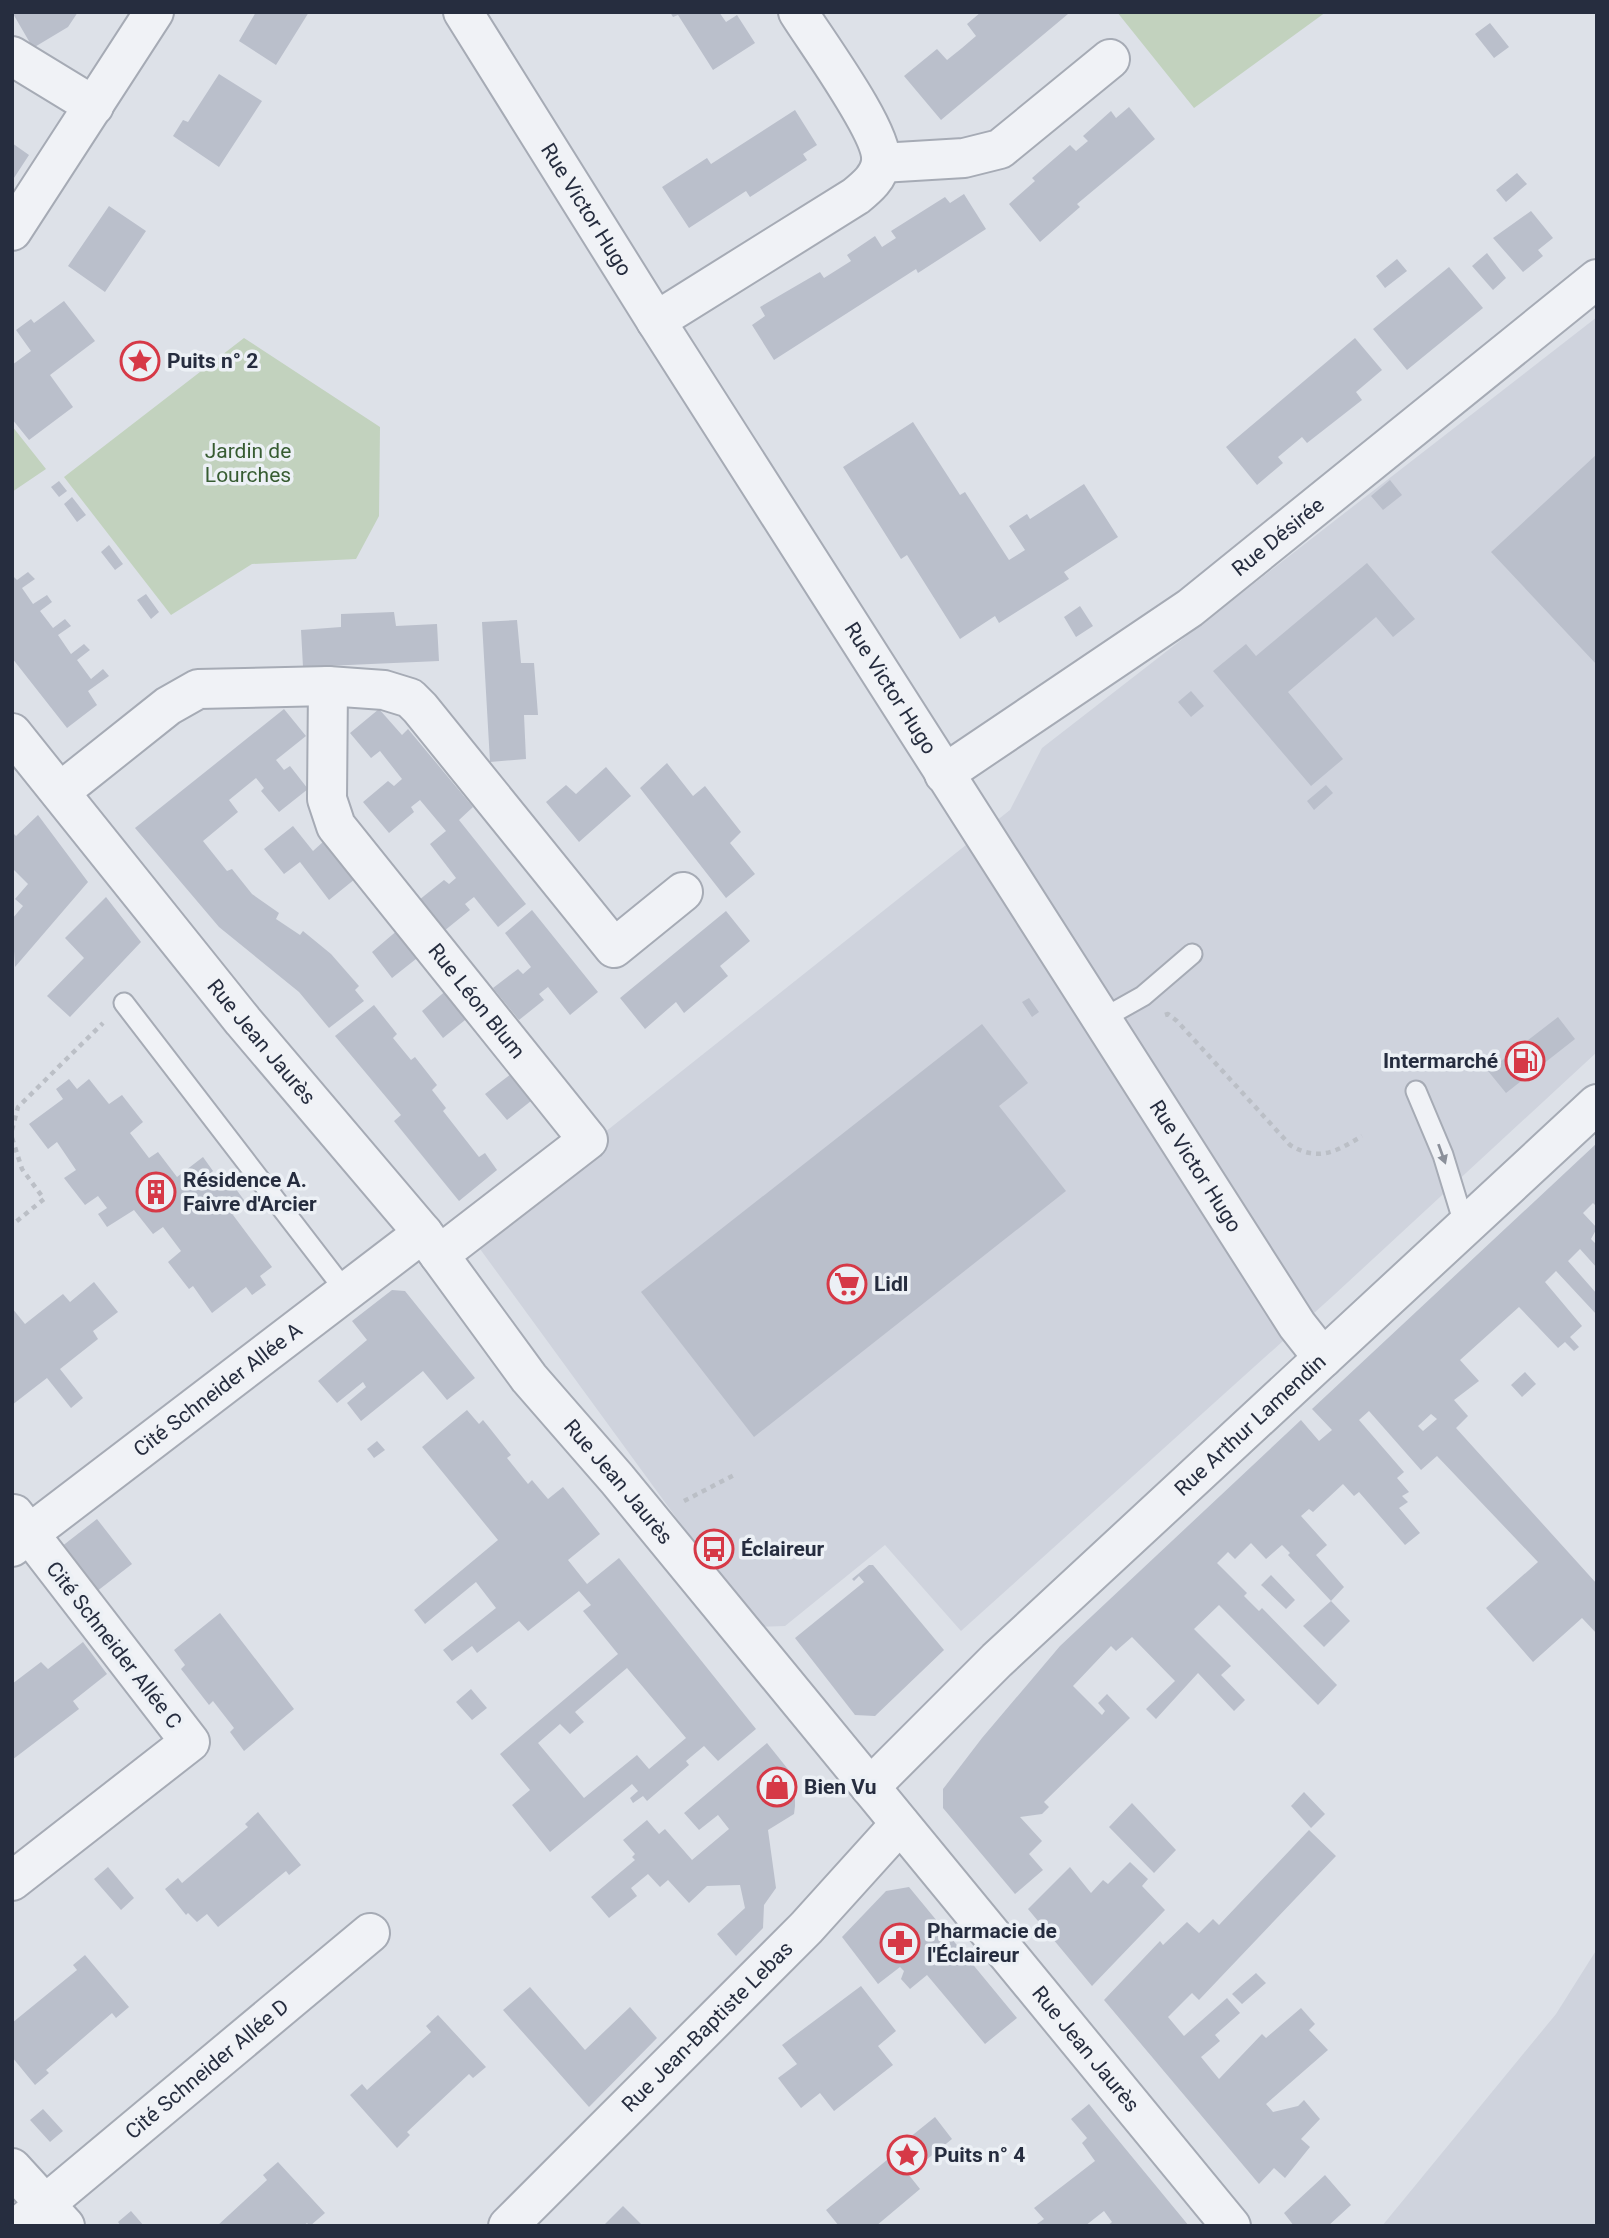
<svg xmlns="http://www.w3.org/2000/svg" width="1609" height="2238" viewBox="0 0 1609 2238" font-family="Roboto,sans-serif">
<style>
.built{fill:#cfd3dd}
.green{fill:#c2d2be}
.building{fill:#babfcb;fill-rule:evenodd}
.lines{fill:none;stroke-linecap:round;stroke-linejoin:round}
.service-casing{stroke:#a6abb5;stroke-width:23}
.minor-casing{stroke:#a6abb5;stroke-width:42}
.tertiary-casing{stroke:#a6abb5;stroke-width:42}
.path{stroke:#bbbfc6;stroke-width:4.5;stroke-dasharray:5 5;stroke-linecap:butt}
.service{stroke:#f0f2f6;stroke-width:19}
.minor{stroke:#f0f2f6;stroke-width:38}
.tertiary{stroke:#f0f2f6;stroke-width:38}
.oneway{fill:#8b909a}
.labels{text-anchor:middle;stroke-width:7;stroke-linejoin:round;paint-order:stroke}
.street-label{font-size:21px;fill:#262d3f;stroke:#ecf0f5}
.poi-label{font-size:21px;font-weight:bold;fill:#262d3f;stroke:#ecf0f5;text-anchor:start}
.park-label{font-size:21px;fill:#375c32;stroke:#ecf0f5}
</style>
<rect width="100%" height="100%" fill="#dde1e8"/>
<path class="built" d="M1597,317V1052L1334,1295L961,1631L885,1545L785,1626L756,1627L472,1238L1010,810L1042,748Z
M1597,1949V2226H1382L1556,2014Z"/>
<path class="green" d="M1117,12H1326L1194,108Z
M244,338L380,427L379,516L356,559L252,564L171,615L64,477Z
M12,426L46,469L12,492Z"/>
<path class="building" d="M12,12H78L68,27L33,48Z
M256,12H309L276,65L239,41Z
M670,12H719L726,22L737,15L755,43L713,70L678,15L673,17Z
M981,12L1068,14L941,120L904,76L937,49L947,60L962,48L976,36L967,24Z
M1490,23L1509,47L1494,58L1475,34Z
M219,74L262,101L219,167L173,136L183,120L188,122Z
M1129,107L1155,139L1077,204L1080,207L1040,242L1009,204L1035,181L1032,178L1070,145L1076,151L1088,141L1083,136L1111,111L1116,118Z
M795,110L817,145L803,154L807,160L750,197L746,191L689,228L662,187L707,158L711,164Z
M12,143L29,155L12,181Z
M1517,173L1527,184L1506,202L1496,190Z
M964,194L986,229L918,273L916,269L774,360L752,325L765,316L760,307L820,272L824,278L851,261L847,255L875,236L882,247L896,238L891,231L945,197L950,203Z
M109,206L146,231L105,292L68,266Z
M1531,211L1553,238L1538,250L1543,256L1523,272L1493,238Z
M1487,253L1506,278L1493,290L1472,266Z
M1397,259L1407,271L1385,288L1376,276Z
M1449,267L1483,308L1407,370L1373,329Z
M64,301L95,341L50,375L73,407L29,440L12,419V365L31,351L16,330L31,319L34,323Z
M1355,338L1382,370L1356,392L1362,400L1307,443L1302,437L1278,457L1283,463L1257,485L1226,447Z
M913,422L960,495L965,492L1009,560L1025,550L1009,526L1027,514L1030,519L1084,484L1118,537L1064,572L1069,579L999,623L995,616L960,639L907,555L901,559L843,467Z
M1597,454V665L1491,552Z
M1390,480L1402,495L1383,510L1371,496Z
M59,481L67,491L59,497L51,487Z
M72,497L86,515L77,522L64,504Z
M109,545L123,564L115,570L101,552Z
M1367,563L1415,619L1393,637L1376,617L1288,692L1343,759L1311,786L1213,671L1246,644L1256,656Z
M28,572L35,579L22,588L33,604L47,595L52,602L40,611L53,628L65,619L71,626L58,635L71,654L84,644L90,650L77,660L91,679L103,669L109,676L88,691L97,705L67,728L12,658V575L17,580Z
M146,594L159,612L151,619L137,600Z
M1080,606L1093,626L1076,637L1064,617Z
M394,612L396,626L437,624L439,661L303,667L301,630L341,627V614Z
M517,620L521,663H534L538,715H524L526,759L490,762L482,622Z
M1191,691L1204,706L1191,717L1178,702Z
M284,709L306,736L276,760L284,770L290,766L308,789L279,812L261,791L264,788L256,778L229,800L238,812L203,841L227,871L232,869L252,894L279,913L276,919L300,935L303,931L331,954L359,986L355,990L364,1001L329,1028L299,992L219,927L135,828Z
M379,709L402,735L408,729L473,807L459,820L526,904L498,927L474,897L465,904L470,910L444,931L419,900L444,880L449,884L456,878L430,844L446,831L420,800L411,807L414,812L389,833L363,802L388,781L394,786L402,779L380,751L371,758L350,733Z
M667,763L693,796L705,786L741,832L730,843L755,874L726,898L640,788Z
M606,767L631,796L579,842L546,802L566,785L576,794Z
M1326,785L1333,793L1314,810L1307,801Z
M38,815L88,882L15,967L12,919L23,906L15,899L28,884L12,868V832L16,836Z
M293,826L313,851L324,841L355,879L329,900L300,862L284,874L264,849Z
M106,897L141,942L70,1017L47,996L84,958L65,938Z
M532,910L598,992L570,1015L548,987L539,994L544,1000L519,1020L493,988L518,969L523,974L531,967L505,933Z
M726,911L750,941L720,966L728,976L684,1013L676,1002L645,1029L620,998Z
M399,929L421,955L392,978L372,952Z
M448,989L470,1016L443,1038L422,1011Z
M1029,998L1039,1012L1032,1017L1022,1002Z
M374,1005L397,1034L393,1038L411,1060L415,1057L437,1085L432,1090L446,1108L443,1111L479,1157L485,1153L497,1170L459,1201L394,1121L401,1115L335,1036Z
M1558,1017L1575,1039L1506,1093L1488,1071Z
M982,1024L1028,1083L999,1106L1066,1191L754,1437L641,1292Z
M515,1071L536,1097L507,1120L485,1094Z
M69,1079L77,1089L89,1079L109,1104L122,1095L143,1122L130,1133L149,1158L158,1152L177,1177L203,1157L213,1171L205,1178L213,1188L227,1177L247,1204L233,1215L272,1267L260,1276L266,1285L252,1295L246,1287L212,1313L193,1286L189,1289L168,1262L181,1251L163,1227L153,1234L134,1210L107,1227L98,1214L107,1208L98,1196L85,1205L64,1178L76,1170L57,1142L48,1149L29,1124L63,1099L56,1089Z
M1597,1143V1207L1593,1203L1583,1213L1597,1228L1591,1239L1597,1245V1268L1580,1249L1568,1261L1597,1294V1315L1556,1271L1545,1282L1582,1326L1570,1337L1579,1347L1574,1351L1565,1342L1558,1348L1519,1307L1460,1360L1479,1381L1454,1400L1468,1416L1456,1428L1597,1584V1634L1582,1618L1533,1662L1486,1608L1538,1562L1437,1456L1421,1470L1369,1411L1359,1420L1404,1472L1397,1478L1409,1492L1402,1496L1408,1502L1399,1508L1420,1533L1405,1545L1359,1492L1354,1496L1343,1484L1313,1512L1309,1509L1301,1516L1327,1545L1316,1555L1344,1587L1331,1601L1288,1555L1290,1553L1282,1545L1266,1559L1251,1543L1235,1559L1228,1552L1217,1563L1247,1593L1244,1596L1259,1611L1262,1608L1337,1685L1318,1705L1219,1605L1194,1629L1231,1666L1221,1675L1245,1700L1234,1711L1198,1673L1156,1719L1146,1709L1175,1681L1132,1637L1116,1651L1111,1646L1073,1686L1102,1715L1105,1711L1098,1703L1107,1694L1130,1718L1044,1802L1049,1807L1042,1814L1020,1817L1042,1841L1029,1854L1043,1870L1015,1894L943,1808V1789L982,1738L1060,1646L1301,1420L1319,1441L1332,1430L1312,1409ZM1431,1414L1437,1419L1423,1431L1418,1426Z
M94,1282L118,1312L93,1331L98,1339L60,1369L83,1398L71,1408L47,1378L12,1405V1308L25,1324L63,1294L70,1302Z
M392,1290L405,1291L475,1378L447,1400L423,1371L361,1421L347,1403L366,1387L363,1382L337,1403L318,1381L367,1340L352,1321Z
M1525,1372L1536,1384L1522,1397L1511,1385Z
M467,1410L479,1424L483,1420L488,1426L511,1455L507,1458L528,1484L532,1480L548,1499L563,1487L600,1534L568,1560L587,1584L619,1558L756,1729L718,1761L704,1746L686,1761L689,1765L647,1801L643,1796L633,1803L630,1798L638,1791L632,1784L550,1852L512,1805L530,1790L500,1754L618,1654L583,1611L591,1605L579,1591L528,1631L519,1621L477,1653L472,1646L452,1661L443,1650L496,1608L476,1582L425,1624L414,1610L498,1540L422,1447ZM627,1668L686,1738L649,1769L637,1755L584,1798L538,1743L560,1724L570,1734L584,1722L575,1712Z
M377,1441L385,1450L374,1458L367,1449Z
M97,1519L132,1564L96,1592L61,1547Z
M869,1565H873L944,1650L875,1716L855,1715L795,1638L864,1582L859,1576L854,1581L852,1579Z
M1271,1575L1295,1600L1286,1609L1261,1585Z
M1331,1601L1350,1621L1324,1647L1303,1626Z
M220,1613L294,1709L244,1751L230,1732L234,1728L213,1701L209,1705L181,1669L185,1665L174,1650Z
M83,1642L107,1674L73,1701L79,1709L12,1760V1684L41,1662L48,1669Z
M471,1689L487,1708L472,1720L456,1702Z
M767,1743L795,1778V1806L794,1814L768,1830L776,1888L764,1905L763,1928L736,1956L717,1934L745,1908L740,1885L707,1886L689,1903L668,1880L660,1887L648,1874L631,1888L637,1896L609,1918L591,1897L635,1860L632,1857L635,1854L623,1840L647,1820L659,1834L665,1829L692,1860L729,1829L718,1815L699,1830L684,1813Z
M1304,1792L1325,1814L1311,1828L1291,1806Z
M1132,1803L1176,1850L1154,1873L1109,1827Z
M258,1812L301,1865L289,1875L286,1871L218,1927L207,1914L197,1922L188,1913L186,1915L165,1889L178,1878L182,1883L248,1827L245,1824Z
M1309,1830L1336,1856L1199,2000L1192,1993L1168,2017L1184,2036L1227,1998L1240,2013L1215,2035L1220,2041L1201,2057L1219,2079L1262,2034L1266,2038L1301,2008L1315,2024L1309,2030L1328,2050L1266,2104L1273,2112L1298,2106L1304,2100L1320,2119L1301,2139L1310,2147L1285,2178L1274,2168L1259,2184L1104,2000L1160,1941L1163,1945L1187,1922L1199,1933L1213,1919L1219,1925Z
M1130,1862L1148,1879L1142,1886L1165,1910L1092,1986L1028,1909L1070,1867L1091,1893L1103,1880L1108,1884Z
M108,1867L134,1898L121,1910L94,1879Z
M909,1887L1017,2018L985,2044L927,1975L910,1989L901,1979L904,1971L900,1967L878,1984L842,1937L886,1891Z
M85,1955L129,2007L116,2018L112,2013L46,2070L49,2073L35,2085L12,2057V2023L77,1970L73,1965Z
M1256,1973L1266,1983L1242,2004L1232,1994Z
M861,1986L896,2031L878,2046L893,2065L834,2111L820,2093L801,2108L778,2078L797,2064L782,2045Z
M530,1987L585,2050L630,2007L657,2038L589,2107L503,2010Z
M438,2015L486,2067L473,2078L469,2074L407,2132L410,2135L397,2148L350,2095L362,2084L367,2090L431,2032L426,2026Z
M1089,2104L1105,2124L1189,2226H1107L1112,2222L1104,2211L1085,2226H1034L1044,2219L1034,2208L1095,2161L1082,2143L1087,2138L1071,2119Z
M43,2109L63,2131L50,2142L30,2120Z
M935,2117L952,2139L926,2160L909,2138Z
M893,2155L920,2189L876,2226H839L826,2210Z
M278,2162L325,2213L310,2226L307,2223L303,2226H217L267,2180L263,2175Z
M1325,2175L1351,2205L1328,2226H1294L1284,2213Z
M623,2206L643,2226H603Z
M131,2211L144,2226H121L118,2222Z"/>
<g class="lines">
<defs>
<path id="service" d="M124,1003L347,1293
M1102,1019L1143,996L1192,954
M1416,1091L1443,1155L1465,1227"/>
<g id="minor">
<path id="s1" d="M463,12L656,321L1297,1325L1323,1358"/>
<path d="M12,56L94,106"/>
<path d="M881,163L964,158L1000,149L1110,59"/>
<path d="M12,231L154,12"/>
<path d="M656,321L856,196C867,187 879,177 881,162C884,133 816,41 798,12"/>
<path id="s2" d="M328,686L327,799L336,826L588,1140L439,1255"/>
<path id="s3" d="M944,774L1190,608L1597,279"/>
<path d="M60,792L168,706L198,689L328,686L384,690L410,698L420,708L614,948L683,892"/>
<path id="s4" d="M12,1547L423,1233"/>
<path d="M12,1881L190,1742L14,1514"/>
<path d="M12,2168L65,2226"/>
<path id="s5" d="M19,2226L370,1933"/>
</g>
<g id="tertiary">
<path id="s6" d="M12,733L243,1021L423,1233L529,1378L617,1479L1231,2226"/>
<path id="s7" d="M870,1787L997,1660L1597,1104"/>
<path id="s8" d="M508,2226L806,1928L900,1824"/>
</g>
</defs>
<use href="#service" class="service-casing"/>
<use href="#minor" class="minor-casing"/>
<use href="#tertiary" class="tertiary-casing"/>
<path class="path" d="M1165,1015L1168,1014L1177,1021L1290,1145C1318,1162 1336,1152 1362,1136
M12,1130L18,1107L103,1023
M12,1138L22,1169L44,1199L12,1225
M684,1501L736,1474"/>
<use href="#service" class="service"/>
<use href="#minor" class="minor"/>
<use href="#tertiary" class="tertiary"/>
</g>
<defs><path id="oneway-solid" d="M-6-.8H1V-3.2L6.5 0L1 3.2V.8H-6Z" transform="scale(1.75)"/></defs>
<use class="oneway" href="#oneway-solid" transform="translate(1442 1154) rotate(70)"/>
<defs>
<symbol id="sight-ring" viewBox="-11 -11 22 22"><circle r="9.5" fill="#ecf0f5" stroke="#d63947" stroke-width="1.5"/><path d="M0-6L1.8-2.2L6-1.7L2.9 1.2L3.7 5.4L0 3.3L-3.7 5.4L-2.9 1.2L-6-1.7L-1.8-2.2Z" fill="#d63947"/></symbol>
<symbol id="fuel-ring" viewBox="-11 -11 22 22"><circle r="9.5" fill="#ecf0f5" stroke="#d63947" stroke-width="1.5"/><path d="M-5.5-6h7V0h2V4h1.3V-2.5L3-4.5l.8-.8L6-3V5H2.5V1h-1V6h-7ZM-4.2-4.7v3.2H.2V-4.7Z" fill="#d63947"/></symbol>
<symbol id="building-ring" viewBox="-11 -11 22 22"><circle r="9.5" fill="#ecf0f5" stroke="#d63947" stroke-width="1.5"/><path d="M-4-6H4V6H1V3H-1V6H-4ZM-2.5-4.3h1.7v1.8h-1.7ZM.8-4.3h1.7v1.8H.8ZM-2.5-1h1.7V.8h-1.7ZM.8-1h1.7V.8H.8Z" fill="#d63947"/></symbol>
<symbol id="supermarket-ring" viewBox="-11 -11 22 22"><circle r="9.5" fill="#ecf0f5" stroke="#d63947" stroke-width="1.5"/><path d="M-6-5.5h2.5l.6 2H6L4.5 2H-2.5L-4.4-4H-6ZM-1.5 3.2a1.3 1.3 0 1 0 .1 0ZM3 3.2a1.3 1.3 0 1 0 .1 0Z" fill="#d63947"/></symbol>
<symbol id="bus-ring" viewBox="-11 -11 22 22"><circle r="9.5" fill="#ecf0f5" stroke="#d63947" stroke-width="1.5"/><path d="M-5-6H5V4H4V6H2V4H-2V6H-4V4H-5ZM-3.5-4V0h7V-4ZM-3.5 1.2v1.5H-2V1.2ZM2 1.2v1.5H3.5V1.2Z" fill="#d63947"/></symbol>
<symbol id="shop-ring" viewBox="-11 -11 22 22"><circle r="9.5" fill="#ecf0f5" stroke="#d63947" stroke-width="1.5"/><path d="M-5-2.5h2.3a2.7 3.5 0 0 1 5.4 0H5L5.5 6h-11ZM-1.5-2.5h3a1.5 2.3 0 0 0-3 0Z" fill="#d63947"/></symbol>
<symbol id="pharmacy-ring" viewBox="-11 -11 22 22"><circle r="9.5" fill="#ecf0f5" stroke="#d63947" stroke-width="1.5"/><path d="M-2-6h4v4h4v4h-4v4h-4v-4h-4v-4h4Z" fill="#d63947"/></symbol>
</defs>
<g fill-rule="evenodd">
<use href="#sight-ring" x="118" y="339" width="44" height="44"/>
<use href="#fuel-ring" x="1503" y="1039" width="44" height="44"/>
<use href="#building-ring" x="134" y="1170" width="44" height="44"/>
<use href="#supermarket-ring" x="825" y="1262" width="44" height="44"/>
<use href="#bus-ring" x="692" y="1527" width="44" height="44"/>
<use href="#shop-ring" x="755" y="1765" width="44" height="44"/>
<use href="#pharmacy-ring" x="878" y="1921" width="44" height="44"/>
<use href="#sight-ring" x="885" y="2133" width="44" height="44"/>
</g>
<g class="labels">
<g class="street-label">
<text dy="7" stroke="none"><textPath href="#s1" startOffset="233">Rue Victor Hugo</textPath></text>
<text dy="7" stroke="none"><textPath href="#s3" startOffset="410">Rue Désirée</textPath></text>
<text dy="7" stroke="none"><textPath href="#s1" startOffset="800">Rue Victor Hugo</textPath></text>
<text dy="7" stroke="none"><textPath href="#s2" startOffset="366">Rue Léon Blum</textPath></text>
<text dy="7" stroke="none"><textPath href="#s6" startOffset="397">Rue Jean Jaurès</textPath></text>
<text dy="7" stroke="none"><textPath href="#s1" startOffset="1367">Rue Victor Hugo</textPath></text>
<text dy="7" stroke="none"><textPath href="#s4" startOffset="259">Cité Schneider Allée A</textPath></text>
<text dy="7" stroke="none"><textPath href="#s7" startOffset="525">Rue Arthur Lamendin</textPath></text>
<text dy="7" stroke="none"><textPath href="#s6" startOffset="964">Rue Jean Jaurès</textPath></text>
<text transform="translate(114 1645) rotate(52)" y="7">Cité Schneider Allée C</text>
<text dy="7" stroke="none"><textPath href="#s8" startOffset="282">Rue Jean-Baptiste Lebas</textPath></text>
<text dy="7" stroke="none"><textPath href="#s6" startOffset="1699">Rue Jean Jaurès</textPath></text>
<text dy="7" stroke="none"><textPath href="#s5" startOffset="245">Cité Schneider Allée D</textPath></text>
</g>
<g class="poi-label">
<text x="167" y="368">Puits n° 2</text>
<text x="1498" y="1068" text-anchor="end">Intermarché</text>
<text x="183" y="1187">Résidence A.<tspan x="183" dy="24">Faivre d'Arcier</tspan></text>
<text x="874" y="1291">Lidl</text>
<text x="741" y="1556">Éclaireur</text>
<text x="804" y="1794">Bien Vu</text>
<text x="927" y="1938">Pharmacie de<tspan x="927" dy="24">l'Éclaireur</tspan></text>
<text x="934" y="2162">Puits n° 4</text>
</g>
<g class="park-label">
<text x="248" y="458">Jardin de<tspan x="248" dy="24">Lourches</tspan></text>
</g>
</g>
<rect width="1609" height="2238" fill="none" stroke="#262d3f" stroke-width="28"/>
</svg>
